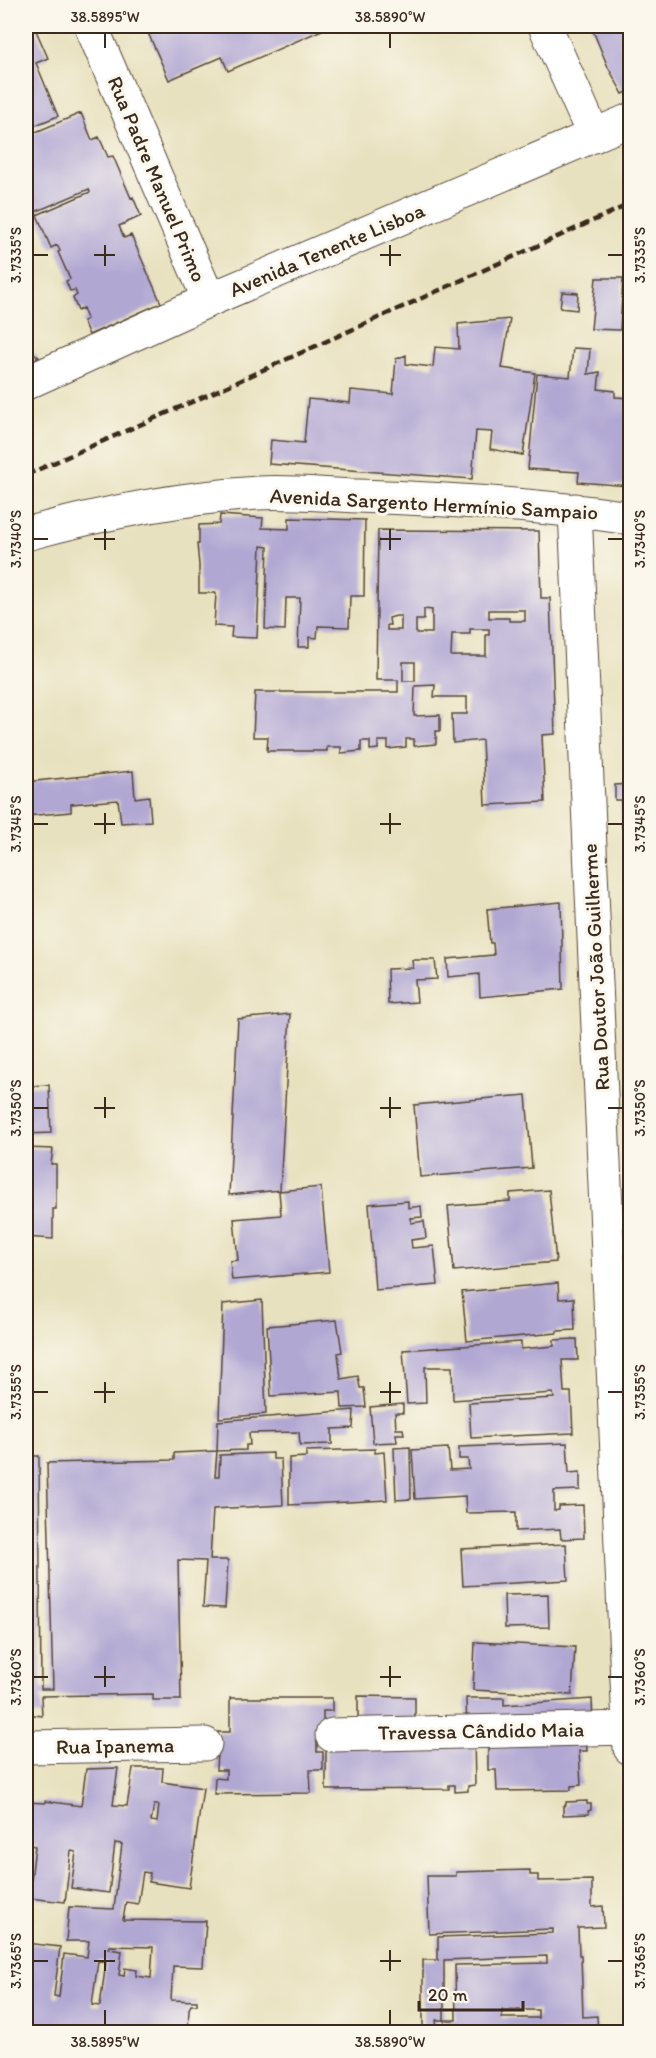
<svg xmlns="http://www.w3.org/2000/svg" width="656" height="2058" viewBox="0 0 656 2058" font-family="Itim,sans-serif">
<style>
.building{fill:#b1a7d3;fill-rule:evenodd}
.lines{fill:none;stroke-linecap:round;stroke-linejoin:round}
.minor-casing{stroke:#554536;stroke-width:35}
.minor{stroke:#fff;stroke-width:33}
.rail{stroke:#3b2a1e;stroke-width:4.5;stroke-dasharray:9 4.5;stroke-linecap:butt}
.ticks{fill:none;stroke:#3b2a1e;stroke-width:2}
.labels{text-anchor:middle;stroke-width:6;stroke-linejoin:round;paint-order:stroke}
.street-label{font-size:21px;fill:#3b2a1e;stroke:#fbf7ec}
.neatline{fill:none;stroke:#3b2a1e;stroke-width:2}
.ticks-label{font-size:15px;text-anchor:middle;fill:#3b2a1e}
</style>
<rect width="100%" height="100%" fill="#fbf7ec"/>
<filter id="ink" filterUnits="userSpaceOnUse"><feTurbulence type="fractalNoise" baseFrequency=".0167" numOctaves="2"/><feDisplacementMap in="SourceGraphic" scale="12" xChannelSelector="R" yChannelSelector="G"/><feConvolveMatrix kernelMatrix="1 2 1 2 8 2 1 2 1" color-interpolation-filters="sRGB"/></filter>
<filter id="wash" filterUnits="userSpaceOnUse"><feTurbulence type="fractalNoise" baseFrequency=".008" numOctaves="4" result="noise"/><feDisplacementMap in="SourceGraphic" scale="24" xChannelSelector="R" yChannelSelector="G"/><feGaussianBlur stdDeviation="1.35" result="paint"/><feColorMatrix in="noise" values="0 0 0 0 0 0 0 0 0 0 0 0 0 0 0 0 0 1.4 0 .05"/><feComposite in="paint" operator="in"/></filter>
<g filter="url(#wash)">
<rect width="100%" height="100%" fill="#e8e1bf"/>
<g id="blocks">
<path class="building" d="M26,26H34L48,58L36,63L58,116L26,129Z
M145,26H331L228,71L222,57L169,80Z
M591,26H630V91L623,94L608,67Z
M81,113L92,140L99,137L108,157L113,156L131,198L133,197L141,216L119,226L124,238L131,235L161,303L89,335L83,321L87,319L83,308L78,311L73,298L77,295L75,290L70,291L66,281L70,279L58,252L60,251L57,245L51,248L37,215L90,192L89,189L35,212L26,190V182L30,180L26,169V136Z
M596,278H623L620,330L591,329Z
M562,292L578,293L577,310L560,308Z
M510,319L502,368L535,373L523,455L490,449L492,432L476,431L472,479L269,464L271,440L304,443L308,399L350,403L351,390L393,394L396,359L406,355V364L433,367L435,347L459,349L458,324Z
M573,348L590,349L588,374L600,372L598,389L615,391V397L630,398V486L578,482L579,472L528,469L537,374L570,377Z
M31,351L39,357L26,363V353Z
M220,515L263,518L262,528L289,529V518L365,520L364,596H350L349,627L318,626L317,638L309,637V647H298L300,598H286L285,630L265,629L268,547L261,546L257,638L231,637L232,627L214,626L216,593H199V565L197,544H199V525L219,524Z
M378,530L539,531L541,598H550L555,734L542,735L545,802L485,805L482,740L453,743L452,714H467V697H434L435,685L415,686L414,716L440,715V731H436V744L414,746V739H406V747L388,749V741H378V749L370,750V741H361V751L341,753V747H327V751H267L268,737H253L255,692H398V680H376ZM424,609L432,610V633H416V620H424ZM489,610H525V621H509V618H489ZM396,616H401V630H387V625H390L389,618ZM470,629H489V635H486V656H451L452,634H470ZM403,662H415V681H403Z
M133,771L135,798L149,796L151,821L121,823L118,800L71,804V812L26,816V782Z
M630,784V827L622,828L621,800H615V785Z
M561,902L563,989L480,997L479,974L448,977L447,959L494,955L493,943H490L487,909Z
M412,960H435L437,979L415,980L417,1002L388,1004L387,969L413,968Z
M290,1014L280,1190L229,1195L238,1019Z
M49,1085L51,1133L26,1134V1086Z
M526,1095L532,1168L420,1177L414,1105Z
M26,1148L53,1149L51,1164H56V1209H53V1239L26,1237Z
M321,1187L329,1272L232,1280L230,1261L238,1260L234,1219L281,1215L279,1191Z
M549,1190L556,1262L454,1271L448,1206L510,1201V1193Z
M408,1201V1208L421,1206L422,1217L410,1218L411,1223L424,1221L426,1238L411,1240L412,1248L434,1246L438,1285L375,1290L369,1204Z
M558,1283L559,1299L574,1298L575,1330L557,1331V1333L467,1341L462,1292Z
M262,1300L266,1414L219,1418L223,1304Z
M337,1320L342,1352L338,1353L341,1379L358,1376L360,1388H364L366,1407L342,1408L341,1392L271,1396L267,1326Z
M577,1339L578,1360H562L564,1392H571L573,1433L471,1438L469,1403L554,1398L553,1393L453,1400L452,1367H425L426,1403L407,1404L403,1350L521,1342V1349L554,1346V1340Z
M403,1404V1413H395L396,1429H403L404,1434H396L397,1442L373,1443L370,1407Z
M354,1410L353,1428L332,1429V1444L300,1445L299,1432L249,1433L250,1445H246V1450L217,1451L218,1421Z
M567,1443L569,1473L580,1472V1490L554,1491V1511L559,1510V1506L583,1505L584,1538L561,1539L560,1529L516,1531V1512L466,1513L465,1496L415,1499L412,1450L448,1448L450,1470L469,1469L468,1459H459V1447Z
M410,1447L411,1499L396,1500L394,1448Z
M375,1449V1453L384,1452L387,1500L289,1505V1458L306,1457V1451Z
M217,1451L215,1476H219L220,1455L273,1453V1459H281L283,1505L213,1509L210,1560H228L225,1608L203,1607L206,1561L178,1560L181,1700H153V1694L41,1696L42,1716L26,1714V1456H39L41,1689H53L47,1463L174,1460V1453Z
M566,1544L568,1580L463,1586L461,1549Z
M548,1594L549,1627L505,1628L504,1595Z
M475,1642L575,1647L572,1695L473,1690Z
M358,1696L415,1697V1731L358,1726Z
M230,1698H332V1711H323V1731H317V1752H323V1770H310L311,1793L214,1794L215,1778L226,1779V1770H216L218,1732H230Z
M466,1698H504V1705L592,1699L593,1725L467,1731Z
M586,1732L587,1751H579L581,1785L571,1786V1790L497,1791L496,1770H488V1740Z
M474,1737L475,1785L468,1786V1791L455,1792V1785H449V1789L326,1790V1739Z
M118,1768L113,1805L127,1806L133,1768H163L162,1782L203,1788L189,1888L149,1882L150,1873L143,1872L138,1904L126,1902L123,1920L206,1921L203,1967L173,1966V1968L171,2000L197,2001V2005H191L189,2009L188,2032H26V1943L60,1947L54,1996L59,1997L64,1954L87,1957L89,1941H66L69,1907L114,1909L122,1844L115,1843L109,1893L71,1888L76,1852L71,1851L65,1902L29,1898L35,1846L30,1845L26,1871V1802L45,1803V1801L81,1806L86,1769ZM154,1805H159L157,1822L151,1821ZM109,1946L153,1947L151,1978L136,1976L137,1970L125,1968L124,1976L119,1975L122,1951L108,1949ZM98,1961L106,1962L100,2006L92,2005Z
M587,1801V1804H591V1810L588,1811L589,1814L563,1815V1806L566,1805V1802Z
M530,1870V1875H538V1881L592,1880V1907L603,1906L604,1927L578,1928L579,1955H581L583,2017L597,2016L598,2032H445V2020H456L455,1965L547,1963V1956L444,1960V2020H436L437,2032H423V1960H438V1937L553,1933V1929L429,1934L427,1876H456V1872ZM502,2010H538V2018H502Z"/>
</g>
</g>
<g filter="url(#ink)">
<use href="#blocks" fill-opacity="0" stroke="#554536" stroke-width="1.5"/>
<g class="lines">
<defs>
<path id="minor" d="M91,26L209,300
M545,26L594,136
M26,383L209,300L630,120
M575,510L630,1748
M26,534C102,513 179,498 258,493C291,491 325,495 358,496C449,499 541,505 630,518
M332,1735L630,1728
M26,1747L205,1744"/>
</defs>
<use href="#minor" class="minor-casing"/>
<use href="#minor" class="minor"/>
<path class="rail" d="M26,475L212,393L630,204"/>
</g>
</g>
<path class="ticks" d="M105,33V48M390,33V48M105,245V266M390,245V266M33,255H48M94,255H115M380,255H401M608,255H623M105,529V550M390,529V550M33,539H48M94,539H115M380,539H401M608,539H623M105,813V834M390,813V834M33,824H48M94,824H115M380,824H401M608,824H623M105,1097V1118M390,1097V1118M33,1108H48M94,1108H115M380,1108H401M608,1108H623M105,1382V1403M390,1382V1403M33,1392H48M94,1392H115M380,1392H401M608,1392H623M105,1666V1687M390,1666V1687M33,1677H48M94,1677H115M380,1677H401M608,1677H623M105,1950V1971M390,1950V1971M33,1961H48M94,1961H115M380,1961H401M608,1961H623M105,2010V2025M390,2010V2025"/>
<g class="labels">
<g class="street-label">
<text transform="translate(157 179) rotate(67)" y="7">Rua Padre Manuel Primo</text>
<text transform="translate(327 250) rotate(-23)" y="7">Avenida Tenente Lisboa</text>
<text transform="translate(434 504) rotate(3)" y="7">Avenida Sargento Hermínio Sampaio</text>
<text transform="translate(596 967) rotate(-93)" y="7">Rua Doutor João Guilherme</text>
<text transform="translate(481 1731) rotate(-1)" y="7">Travessa Cândido Maia</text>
<text transform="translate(115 1746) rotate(-1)" y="7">Rua Ipanema</text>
</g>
</g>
<rect width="656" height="2058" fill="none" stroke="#fbf7ec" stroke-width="66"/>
<path d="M419 2001v9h104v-9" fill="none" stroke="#3b2a1e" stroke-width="3"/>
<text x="428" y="2001" font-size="18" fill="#3b2a1e" stroke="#fbf7ec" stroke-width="4.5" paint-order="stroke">20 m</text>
<rect x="33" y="33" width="590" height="1992" class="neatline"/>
<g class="ticks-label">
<text x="105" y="22">38.5895°W</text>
<text x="390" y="22">38.5890°W</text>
<text transform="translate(16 255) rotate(-90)" y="5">3.7335°S</text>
<text transform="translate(640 255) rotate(-90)" y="5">3.7335°S</text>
<text transform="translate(16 539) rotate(-90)" y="5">3.7340°S</text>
<text transform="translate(640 539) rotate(-90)" y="5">3.7340°S</text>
<text transform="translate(16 824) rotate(-90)" y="5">3.7345°S</text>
<text transform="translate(640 824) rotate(-90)" y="5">3.7345°S</text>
<text transform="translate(16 1108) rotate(-90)" y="5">3.7350°S</text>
<text transform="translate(640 1108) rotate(-90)" y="5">3.7350°S</text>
<text transform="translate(16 1392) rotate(-90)" y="5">3.7355°S</text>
<text transform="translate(640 1392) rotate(-90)" y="5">3.7355°S</text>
<text transform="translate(16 1677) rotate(-90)" y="5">3.7360°S</text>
<text transform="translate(640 1677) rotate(-90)" y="5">3.7360°S</text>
<text transform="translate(16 1961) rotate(-90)" y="5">3.7365°S</text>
<text transform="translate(640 1961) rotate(-90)" y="5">3.7365°S</text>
<text x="105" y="2047">38.5895°W</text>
<text x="390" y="2047">38.5890°W</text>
</g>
</svg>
